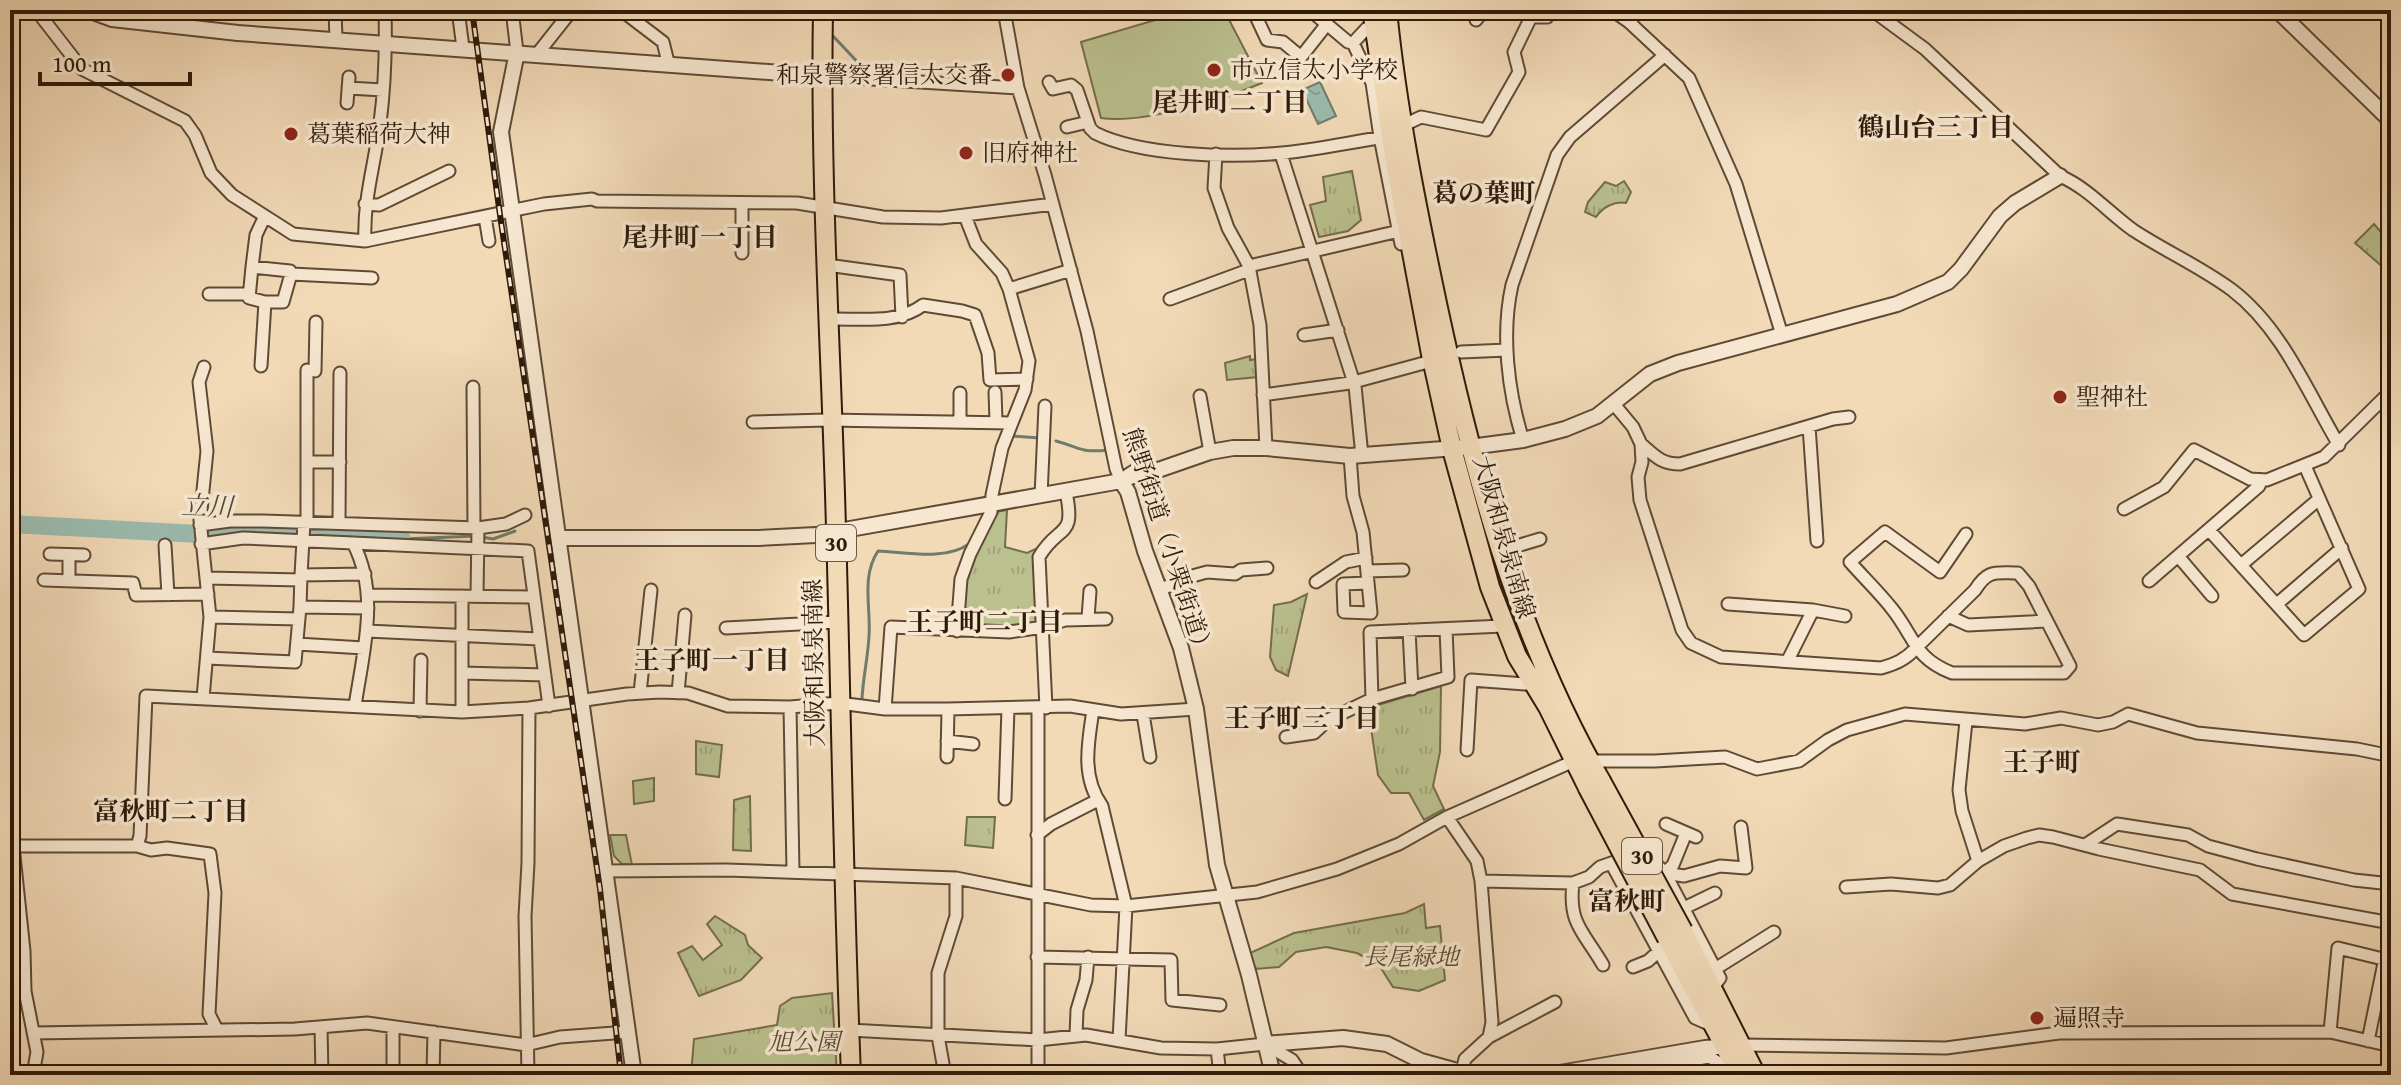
<svg xmlns="http://www.w3.org/2000/svg" width="2401" height="1085" viewBox="0 0 2401 1085" font-family="'Gentium Book Plus','Noto Serif JP',serif">
<style>
.park{fill:url(#park-tufts);stroke:#746d4c;stroke-width:2}
.pitch{fill:#bac08e;stroke:#746d4c;stroke-width:2}
.water{fill:url(#water-ripples);stroke:#6f7b6d;stroke-width:2}
.lines{fill:none;stroke-linecap:round;stroke-linejoin:round}
.stream{stroke:#6f7b6d;stroke-width:3}
.river{stroke:#9bbbaf;stroke-width:18}
.minor-casing{stroke:#5f4a35;stroke-width:15}
.tertiary-casing{stroke:#5f4a35;stroke-width:18}
.primary-casing{stroke:#2e1a0a;stroke-width:22}
.minor{stroke:#f7e7d0;stroke-width:11}
.tertiary{stroke:#f7e7d0;stroke-width:14}
.primary{stroke:#f2dab7;stroke-width:18}
.rail-casing{stroke:#2e1a0a;stroke-width:6}
.rail{stroke:#f7e7d0;stroke-width:3;stroke-dasharray:9;stroke-linecap:butt}
.primary-bridge-casing{stroke:#2e1a0a;stroke-width:22;stroke-linecap:butt}
.primary-bridge{stroke:#f2dab7;stroke-width:18}
.poi-dot{fill:#8f2418;stroke:#f7e7d0;stroke-width:3}
.labels{text-anchor:middle;stroke-width:7;stroke-linejoin:round;paint-order:stroke}
.shield{fill:#f7e7d0;stroke:#6a5845;stroke-width:2}
.shield-label{font-size:22px;font-weight:bold;fill:#2e1a0a}
.poi-label{font-size:24px;fill:#2e1a0a;stroke:#f7e7d0;text-anchor:start}
.street-label{font-size:24px;fill:#2e1a0a;stroke:#f7e7d0}
.park-label{font-size:24px;font-style:italic;fill:#584c32;stroke:#f7e7d0}
.neighbourhood-label{font-size:26px;font-weight:bold;fill:#2e1a0a;stroke:#f7e7d0}
.water-label{font-size:26px;font-style:italic;fill:#4f4a3c;stroke:#f7e7d0}
</style>
<defs>
<pattern id="park-tufts" width="24" height="20" patternUnits="userSpaceOnUse" patternTransform="scale(2)"><rect width="24" height="20" fill="#bac08e"/><path d="M3 7l-1-3M5 7V3M7 7l1-3M15 17l-1-3M17 17v-4M19 17l1-3" fill="none" stroke="#a0a479"/></pattern>
<pattern id="water-ripples" width="26" height="14" patternUnits="userSpaceOnUse" patternTransform="scale(2)"><rect width="26" height="14" fill="#9bbbaf"/><path d="M2 4q2-2 4 0t4 0M15 11q2-2 4 0t4 0" fill="none" stroke="#86a095"/></pattern>
</defs>
<rect width="100%" height="100%" fill="#f2dab7"/>
<filter id="stains"><feTurbulence type="fractalNoise" baseFrequency=".0025" numOctaves="4"/><feColorMatrix values="0 0 0 0 .2 0 0 0 0 .09 0 0 0 0 .02 0 0 0 .5 -.17"/></filter>
<radialGradient id="worn" r=".72"><stop offset=".6" stop-color="#630" stop-opacity="0"/><stop offset="1" stop-color="#630" stop-opacity=".3"/></radialGradient>
<path class="park" d="M1352,171L1361,220L1348,231L1319,237L1310,205L1326,201L1323,177Z
M1624,181L1631,192L1626,203C1614,201 1603,207 1596,217L1585,212L1588,202L1605,182L1616,186Z
M2374,224L2391,244V274L2355,243Z
M1250,356V360L1257,359L1258,377L1227,380L1225,363Z
M1007,510L1005,547L1027,553L1042,546L1040,622L1022,628L963,627L964,579L995,512Z
M1307,594L1288,676L1276,670L1270,657L1274,605L1291,602Z
M1441,686L1440,752L1433,786L1444,809L1424,820L1409,793H1391L1378,775L1368,708Z
M696,741L722,745L719,777L696,774Z
M654,778V801L634,804L633,781Z
M750,796L751,851L733,850L734,800Z
M967,817H995L993,848L965,845Z
M610,835H626L632,865L622,864L614,856Z
M1424,904L1426,928L1440,926L1445,980L1419,991L1393,987L1379,965L1357,953L1326,947L1296,952L1279,967L1256,969L1248,954L1294,933L1405,913Z
M715,916L745,935L748,945L762,958L741,980L699,996L678,953L692,946L703,960L722,945L707,924Z
M832,993L837,1075H691L694,1039L777,1025L780,1006L792,998Z"/>
<path class="pitch" d="M1189,10H1224L1262,83C1222,100 1143,124 1101,118L1081,42Z"/>
<path class="water" d="M1320,82L1336,116L1318,124L1302,90Z"/>
<g class="lines">
<path class="stream" d="M833,36L867,72
M1012,436L1040,438
M1056,441C1082,448 1079,453 1109,450
M402,539L476,536L493,539L515,531
M862,699C863,678 868,657 869,636C871,607 861,577 878,551C906,552 945,561 969,544"/>
<path class="river" d="M10,524L200,534C266,525 336,533 402,539"/>
<defs>
<path id="minor" d="M41,10L40,15L82,69L185,121L195,135L211,173L232,195L293,234L365,241L544,204L592,199L597,201L797,203L883,217L941,218L1053,204
M335,10L336,39
M458,10L463,48
M512,10L517,52
M621,10L663,42L668,62
M1004,10L1018,88L1045,175L1087,331L1116,469L1121,481
M1253,10L1267,40L1283,42L1301,57L1327,24
M1310,10L1348,42L1353,43
M1612,10L1629,22L1689,78L1736,184L1782,335
M1872,10L1925,49L2060,176C2088,188 2108,212 2133,230C2165,251 2201,267 2232,290C2282,328 2308,393 2339,445
M1476,20L1484,10
M1629,22L1640,10
M1374,26L1366,29L1353,43L1372,83L1380,137L1401,244
M538,53L572,10
M822,76L1018,88
M1049,82L1053,89L1071,85L1077,90L1090,128L1095,133C1141,156 1231,158 1282,153C1316,150 1351,142 1385,137
M348,88L383,90
M347,103L349,77
M1402,126L1421,117L1486,130L1519,72L1514,52L1531,17H1547L1550,10
M1067,127L1088,122
M1216,154L1214,188L1228,228L1249,266L1260,325L1266,448
M1281,154L1355,386L1362,456
M365,204L379,205L449,171
M485,217L489,241
M365,241C363,200 375,163 380,123C385,85 386,48 385,10
M742,253V203
M827,265L900,275L902,317
M252,267L256,235L265,216
M1009,289L1071,270
M209,294H249
M1170,299L1246,271L1249,266L1399,231
M265,302L249,298L252,267L290,271L291,274
M828,319C859,318 897,325 923,305L962,311L975,315L988,353L990,380L1027,379
M1304,335L1338,330
M1461,352L1507,350
M261,366L265,302H283L291,274L372,278
M307,370V522
M315,371L316,322
M473,387L474,528
M995,392L996,421
M960,393V421
M1263,395L1350,383L1424,363
M1200,396L1210,452
M1613,403L1633,427L1641,444L1642,462L1638,477L1640,500L1682,630L1691,643L1721,657L1881,668C1895,664 1905,660 1915,649L1975,590C1988,569 1996,573 2018,573L2029,586L2070,666L2064,673H1952C1914,658 1915,638 1893,610C1880,593 1864,578 1850,562L1885,532L1940,572L1966,534
M753,422L826,420L1012,423
M1809,426L1817,541
M1523,440C1508,392 1501,334 1512,285L1557,155L1570,137L1665,55
M1641,444C1655,456 1661,464 1680,464L1833,419L1849,417
M1350,456L1353,496L1363,532L1371,613L1344,612L1343,584L1368,583
M307,462H340
M1121,481C1134,468 1144,465 1161,469
M1122,481L1161,469
M1041,496L1045,406
M2124,509L2164,487L2194,450L2250,479L2267,480L2324,457L2391,391
M304,522L301,575L365,574
M339,522L340,373
M200,525L230,521H263L478,528L477,596
M478,528L506,524L525,515
M2209,530L2304,635L2359,589L2305,466
M353,543L528,551L549,706
M201,544L243,538L353,543C380,594 363,652 355,706
M165,545L168,595
M1500,551L1540,539
M50,554L84,555
M69,555V581
M2178,556L2212,596
M2241,565L2319,499
M1367,571L1403,570
M301,575L300,607L368,608
M206,578L301,580
M44,580L133,583L136,595L208,594
M2149,581L2259,486L2261,481
M1316,582L1346,562L1366,558
M1160,590L1185,578L1207,572L1235,574L1241,570L1267,568
M369,595L533,597
M462,596V712
M1728,604L1813,610L1845,616
M2277,604L2342,548
M1948,616L1968,625L2047,621
M210,617L299,619
M1088,618L1090,591
M726,628L837,622
M1409,630L1412,689
M367,631L539,639
M957,631L961,579L970,554L991,512L992,495L1002,448L1025,390L1029,361L1009,289L1002,273L976,244L965,216
M297,644L364,648
M207,658L295,662L300,607
M1788,660L1813,610
M462,673L545,675
M640,693L651,590
M678,693L685,615
M203,698L210,617L200,520L207,451L199,382L204,367
M1372,699L1448,677L1446,629
M790,707L793,871
M1046,708L1039,557C1059,523 1076,540 1066,492
M885,709L891,627L1009,632L1044,627L1065,620L1106,619
M1038,709V1075
M1093,710C1088,743 1081,777 1102,806L1126,906L1119,1040
M420,711L421,660
M1143,714L1150,757
M1966,721L1959,790L1962,811L1978,861L2004,846L2027,838L2039,835L2053,837L2099,849L2200,870L2232,894L2391,923
M1286,737L1314,733L1328,720L1372,699L1370,632L1503,626
M947,741L973,744
M1467,750L1471,680L1525,684L1531,681
M947,757L948,709
M1005,799L1008,708
M1447,817L1477,861L1481,881L1492,1022L1489,1037L1465,1059L1461,1075
M1666,824L1696,837
M1037,835L1051,824L1098,800
M2085,845L2117,824L2188,835L2208,846L2257,859L2354,880L2391,884
M10,846H137L140,836L146,696L462,712L529,708L627,694L660,692L688,693L728,706L790,707L839,703L885,709H948L1070,706L1121,714L1196,709
M13,846L24,951L25,991L37,1052L33,1075
M137,846L151,850L167,848L210,854L215,893L209,1014L216,1028
M1611,863L1695,1018L1711,1025
M605,871L726,870L956,878L1091,905L1126,906L1257,892L1337,869L1399,844L1447,817L1574,761H1655L1725,757L1757,769L1799,761L1828,740L1847,730L1905,714L2025,724L2061,718L2098,725L2113,722L2128,714L2197,733L2357,749L2391,756
M1665,873L1684,876L1720,866L1746,868L1741,827
M1665,873L1673,865L1686,833
M1481,881L1573,883L1589,877L1600,867L1634,855H1647L1665,873L1720,978L1711,990
M1573,883C1568,924 1584,932 1603,965
M1846,887L1891,884L1938,888L1950,885L1978,861
M1684,908L1715,893
M1037,957L1171,960L1172,1000L1220,1005
M1633,967L1648,961L1659,951
M1715,969L1774,932
M321,1027L322,1075
M849,1030L1038,1040L1086,1035L1161,1048L1217,1049L1265,1044L1292,1060L1302,1075
M2330,1032L2338,948L2391,961
M34,1033L295,1029L367,1023L526,1045L560,1037L628,1032
M1076,1036L1077,1010L1086,980L1088,957
M1489,1037L1555,1002
M2368,1041L2385,958
M1740,1045L1946,1048L2059,1033L2330,1032L2391,1046
M1217,1049L1220,1075
M1658,1066L1709,1057L1718,1062L1725,1075
M393,1075V1027
M433,1075L434,1032
M528,1075L525,916L528,863L529,708
M945,1075L938,1036V973L956,916V878"/>
<path id="tertiary" d="M88,10L112,19L238,33L822,76
M864,10H965
M2277,10L2391,121
M517,52L501,132L634,1075
M1161,469L1210,452L1233,448H1266L1350,456L1470,447L1523,440L1565,429L1597,416L1650,374L1678,363L1897,304L1948,282L1961,269L2000,216L2015,203L2060,176
M559,538H759L816,535L1121,481L1128,492L1145,551L1181,648L1196,709L1217,865L1249,975L1273,1075
M1265,1044L1343,1038L1387,1044L1421,1061L1472,1075
M1548,1075L1705,1048L1733,1046"/>
<path id="primary" d="M823,10C820,171 830,333 835,494C841,688 843,881 851,1075
M1372,10L1395,162L1431,354L1452,449L1490,587L1517,656L1548,707L1588,788
M1387,10C1397,111 1417,209 1438,308C1473,471 1517,635 1601,781
M1683,931L1756,1075
M1667,938L1740,1075"/>
</defs>
<use href="#minor" class="minor-casing"/>
<use href="#tertiary" class="tertiary-casing"/>
<use href="#primary" class="primary-casing"/>
<use href="#minor" class="minor"/>
<use href="#tertiary" class="tertiary"/>
<use href="#primary" class="primary"/>
<defs>
<path id="rail" d="M472,10L500,215L600,889L621,1075"/>
</defs>
<use href="#rail" class="rail-casing"/>
<use href="#rail" class="rail"/>
<defs>
<path id="primary-bridge" d="M1601,781L1683,931
M1588,788L1667,938"/>
</defs>
<use href="#primary-bridge" class="primary-bridge-casing"/>
<use href="#primary-bridge" class="primary-bridge"/>
</g>
<g class="poi-dot">
<circle cx="1214" cy="70" r="8"/>
<circle cx="1008" cy="75" r="8"/>
<circle cx="291" cy="134" r="8"/>
<circle cx="966" cy="153" r="8"/>
<circle cx="2060" cy="397" r="8"/>
<circle cx="2037" cy="1018" r="8"/>
</g>
<g class="labels">
<g class="shield">
<rect x="816" y="525" width="40" height="36" rx="6"/>
<rect x="1622" y="838" width="40" height="36" rx="6"/>
</g>
<g class="shield-label">
<text x="836" y="551">30</text>
<text x="1642" y="864">30</text>
</g>
<g class="poi-label">
<text x="1230" y="78">市立信太小学校</text>
<text x="992" y="83" text-anchor="end">和泉警察署信太交番</text>
<text x="307" y="142">葛葉稲荷大神</text>
<text x="982" y="161">旧府神社</text>
<text x="2076" y="405">聖神社</text>
<text x="2053" y="1026">遍照寺</text>
</g>
<g class="street-label">
<text transform="translate(1504 537) rotate(74)" y="8">大阪和泉泉南線</text>
<text transform="translate(1168 543) rotate(72)" y="8">熊野街道（小栗街道）</text>
<text transform="translate(814 663) rotate(-91)" y="8">大阪和泉泉南線</text>
</g>
<g class="park-label">
<text x="1411" y="965">長尾緑地</text>
<text x="804" y="1050">旭公園</text>
</g>
<g class="neighbourhood-label">
<text x="1230" y="111">尾井町二丁目</text>
<text x="1936" y="136">鶴山台三丁目</text>
<text x="1484" y="202">葛の葉町</text>
<text x="700" y="246">尾井町一丁目</text>
<text x="985" y="631">王子町二丁目</text>
<text x="712" y="669">王子町一丁目</text>
<text x="1302" y="727">王子町三丁目</text>
<text x="2042" y="771">王子町</text>
<text x="171" y="820">富秋町二丁目</text>
<text x="1627" y="910">富秋町</text>
</g>
<g class="water-label">
<text transform="translate(207 506) rotate(2)" y="9">立川</text>
</g>
</g>
<rect width="2401" height="1085" fill="none" stroke="#f2dab7" stroke-width="40"/>
<rect x="12" y="12" width="2377" height="1061" fill="none" stroke="#2e1a0a" stroke-width="4"/>
<rect x="20" y="20" width="2361" height="1045" fill="none" stroke="#2e1a0a" stroke-width="2"/>
<path d="M40 72v12h150v-12" fill="none" stroke="#2e1a0a" stroke-width="4"/>
<text x="52" y="72" font-size="24" fill="#2e1a0a" stroke="#f7e7d0" stroke-width="6" paint-order="stroke">100 m</text>
<rect width="100%" height="100%" filter="url(#stains)"/>
<rect width="100%" height="100%" fill="url(#worn)"/>
</svg>
